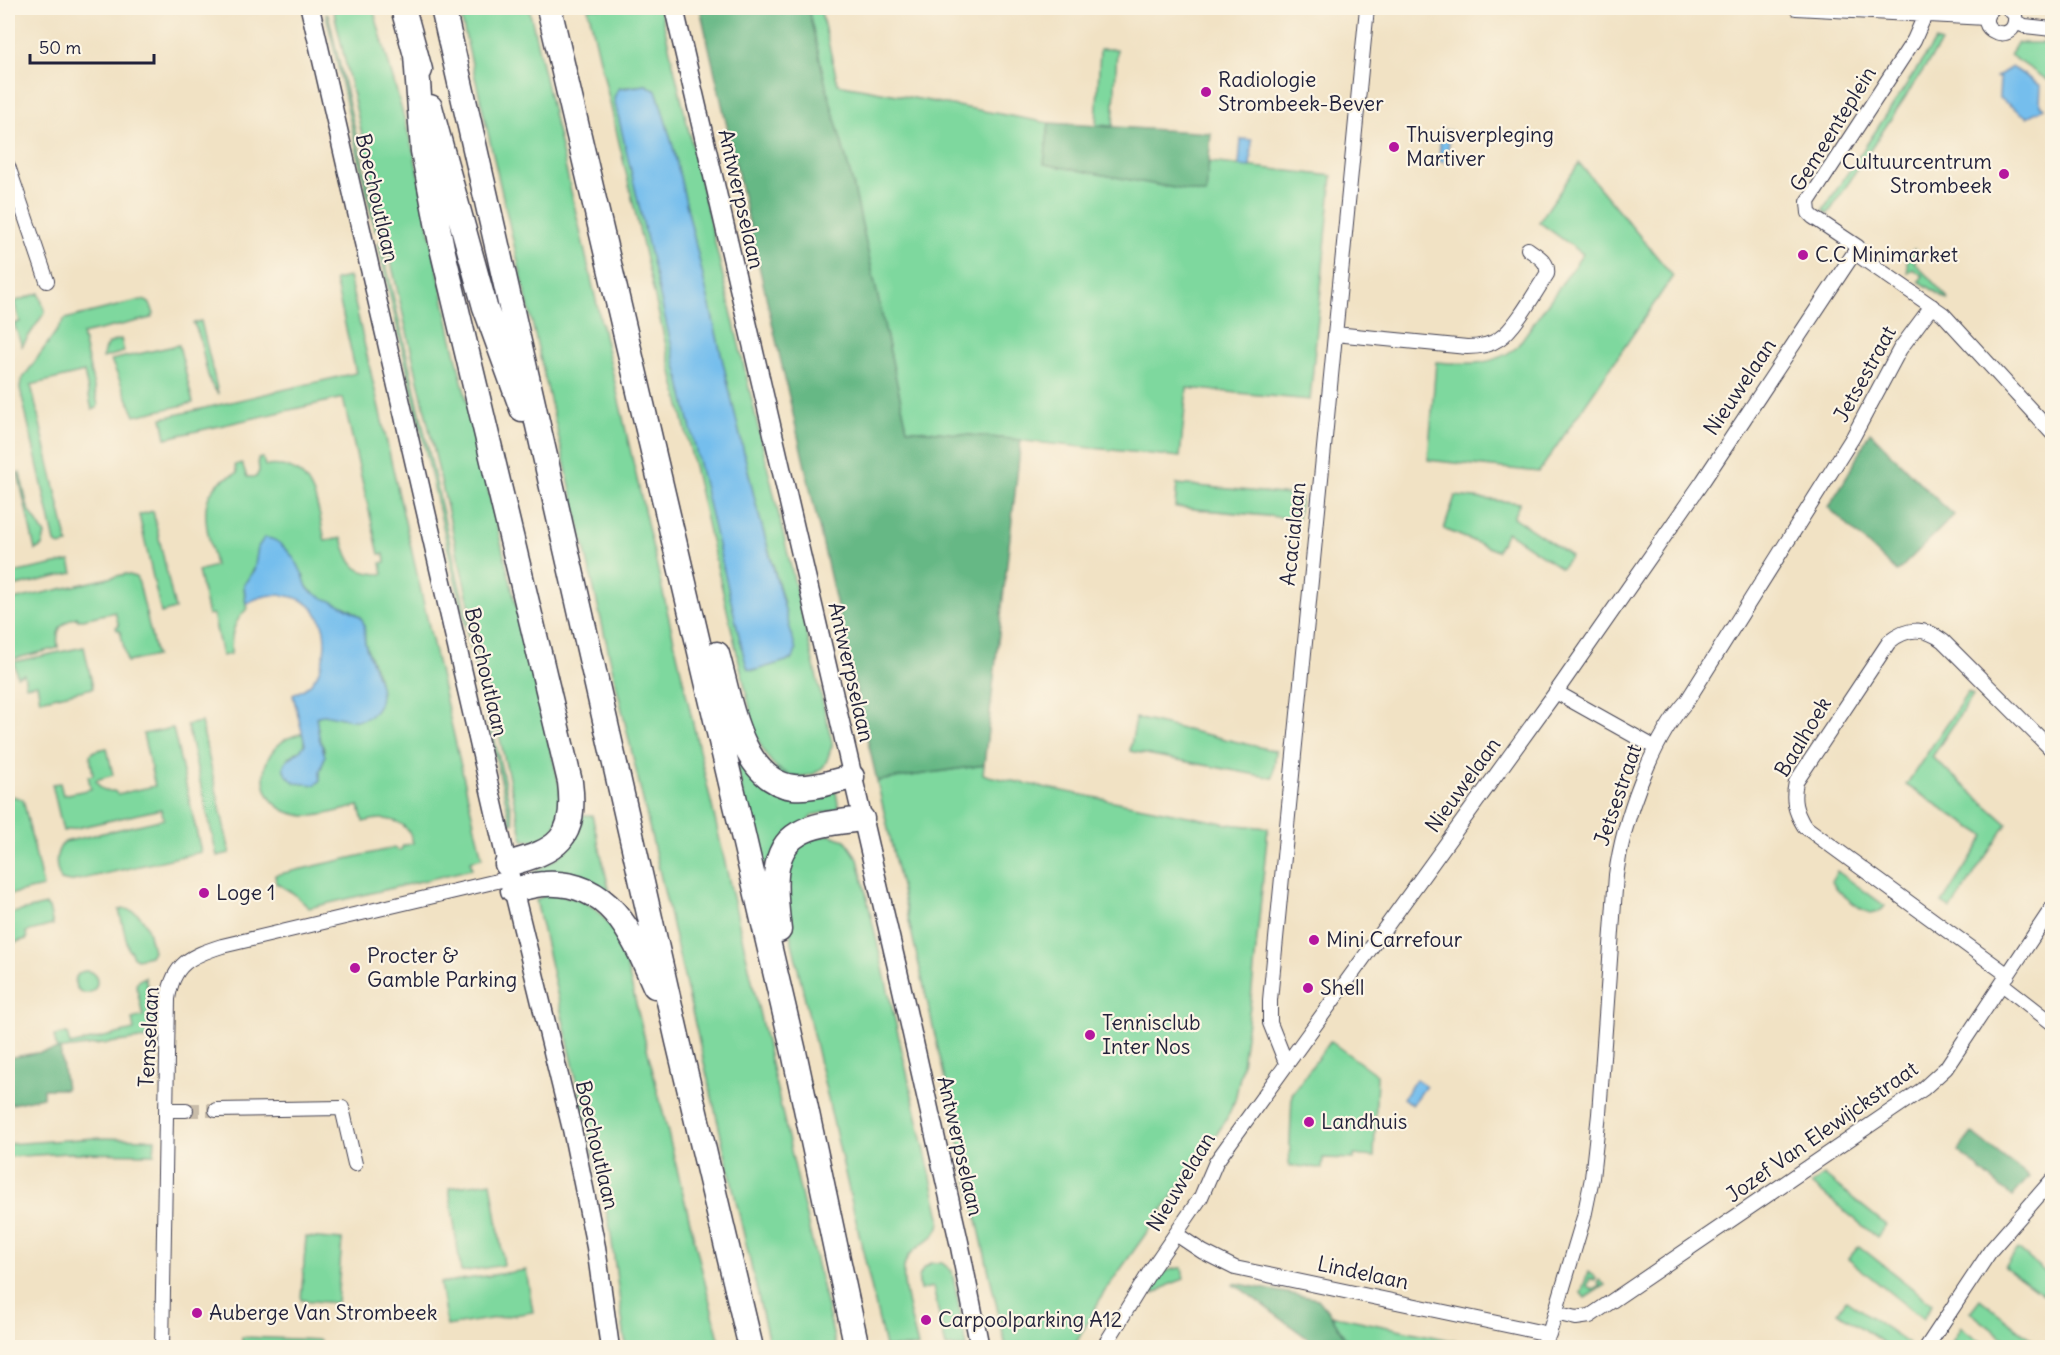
<svg xmlns="http://www.w3.org/2000/svg" width="2060" height="1355" viewBox="0 0 2060 1355" font-family="Delius,sans-serif">
<style>
.green{fill:#7ed89e;stroke:#507d6c;stroke-width:1.5;fill-rule:evenodd}
.forest{fill:#66b885;stroke:#446d60;stroke-width:1.5}
.water{fill:#74beed;stroke:#4b7094;stroke-width:1.5}
.lines{fill:none;stroke-linecap:round;stroke-linejoin:round}
.street-tunnel{stroke:#c8bca9;stroke-width:14;stroke-dasharray:14 7;stroke-linecap:butt}
.street-casing{stroke:#413f50;stroke-width:16}
.secondary-casing{stroke:#413f50;stroke-width:21}
.highway-casing{stroke:#413f50;stroke-width:27}
.street{stroke:#fff;stroke-width:14}
.secondary{stroke:#fff;stroke-width:18}
.highway{stroke:#fff;stroke-width:24}
.poi-dot{fill:#b5179e;stroke:#fcf5e5;stroke-width:2}
.labels{text-anchor:middle;stroke-width:4.5;stroke-linejoin:round;paint-order:stroke}
.poi-label{font-size:21px;fill:#22223b;stroke:#fcf5e5;text-anchor:start}
.street-label{font-size:21px;fill:#22223b;stroke:#fcf5e5}
</style>
<rect width="100%" height="100%" fill="#fcf5e5"/>
<filter id="ink" filterUnits="userSpaceOnUse"><feTurbulence type="fractalNoise" baseFrequency=".0167" numOctaves="2"/><feDisplacementMap in="SourceGraphic" scale="12" xChannelSelector="R" yChannelSelector="G"/><feConvolveMatrix kernelMatrix="1 2 1 2 8 2 1 2 1" color-interpolation-filters="sRGB"/></filter>
<filter id="wash" filterUnits="userSpaceOnUse"><feTurbulence type="fractalNoise" baseFrequency=".008" numOctaves="4" result="noise"/><feDisplacementMap in="SourceGraphic" scale="24" xChannelSelector="R" yChannelSelector="G"/><feGaussianBlur stdDeviation="1.35" result="paint"/><feColorMatrix in="noise" values="0 0 0 0 0 0 0 0 0 0 0 0 0 0 0 0 0 1.4 0 .05"/><feComposite in="paint" operator="in"/></filter>
<g filter="url(#wash)">
<rect width="100%" height="100%" fill="#f1e2c4"/>
<path class="green" d="M333,8H373L414,153L451,335L560,788C561,813 562,826 540,842L523,840Z
M459,8H529L836,1347H770Z
M588,8H660L832,742V746C829,752 828,761 823,767C809,782 785,777 772,763C765,755 760,745 756,735ZM646,85L656,91L658,96L673,147L756,505L783,600L793,659L756,670L748,669L741,643L614,98L619,88Z
M808,8H820L838,84L1049,123L1044,164L1205,193L1209,162L1332,176L1310,400L1187,388L1180,457L907,429L853,184L826,86Z
M326,14H328L378,229L375,230Z
M1936,40L1941,43L1828,214L1823,210Z
M2017,43H2052V83L2010,55Z
M1100,49H1117L1113,126L1096,125Z
M1579,163L1673,276L1539,472L1428,460L1436,362C1468,364 1489,367 1516,348L1583,254L1539,222Z
M381,242L514,823L511,824L378,243Z
M1914,249L1920,253L1914,262L1947,297L1948,300L1919,281L1923,276L1913,269L1908,273L1907,261Z
M349,277L482,858L470,861L472,869L309,908L293,893L276,883L275,875L394,848L400,851L403,846L413,843C408,818 384,816 363,822L359,806C340,810 317,819 299,815C249,807 254,741 304,733V747L287,759L309,785L320,778V771L324,760V749L319,737L316,717C332,708 353,730 376,710C377,701 381,690 379,682C377,668 368,656 365,642C364,635 366,627 362,620C351,600 306,604 304,577L258,547L256,566L244,585L245,600L248,608C233,621 231,635 231,654L222,656L213,614L208,615L198,571L215,566C208,529 190,490 237,473L235,465L242,463L247,477H256L259,471L258,459L263,458L265,466C315,460 317,505 325,541L342,538C349,564 354,574 383,574L381,563L385,562L384,554H379L343,398L166,438L162,418L356,373L335,280Z
M39,293L45,312L22,346L14,324L20,322L14,302Z
M141,300C151,301 151,306 154,314L151,318L82,334L98,405L97,408L92,410L84,372L31,385L68,544L59,546L55,542L20,388L21,381L65,319Z
M201,321L218,393C202,379 206,342 193,323Z
M121,339L124,352L103,358C103,345 110,342 121,339Z
M179,345L193,403L135,416L111,360Z
M18,473H20L28,508L45,535L42,546L35,550Z
M1177,484L1301,496L1298,519L1175,507Z
M1455,496L1520,503L1513,517L1571,556L1561,568L1507,532L1497,551L1444,529Z
M153,511L175,609L161,613L139,515Z
M70,561L73,573L8,588V574Z
M126,574L136,577L139,583L156,656L127,662L120,630H117L116,627L119,626L115,612L78,620L77,617C59,623 56,631 58,648L13,659L8,636V601Z
M84,647L93,688L40,700L37,684L26,686L24,674L17,676L14,662Z
M1968,692L1973,695L1932,757L2007,824L1951,909L1942,903L1985,836L1906,785Z
M1136,718L1276,751L1273,778L1130,751Z
M201,722L230,853L217,856L187,725Z
M173,728L201,852L69,882L61,880C55,867 54,853 64,842L164,819L161,809L63,831L52,784L60,783L63,795L91,789L88,776L93,775L90,755L94,751L107,748L113,775L96,780C99,789 105,792 114,791L118,794L155,786L143,734Z
M731,739L738,755L836,792L839,809L813,815L768,864H764L744,801Z
M984,765L983,774L988,776L1228,824L1268,828L1251,999L1241,1072L1235,1100L1225,1122L1103,1294L1074,1347H1006L877,781Z
M8,795L23,799L43,887L8,895Z
M582,815H592L610,893L531,874L557,858L564,851Z
M830,835L845,840L858,859L940,1217C942,1242 913,1242 905,1263C899,1280 914,1328 918,1347H885L785,912C785,889 782,854 807,840C813,837 824,836 830,835Z
M1837,871L1885,906C1882,910 1879,913 1873,913C1864,914 1835,890 1832,881Z
M547,894C586,895 604,911 621,943L721,1347H626L610,1228L536,900Z
M46,905L49,908L53,925L26,932L27,939L8,944V914Z
M126,909C148,914 148,932 153,951L150,956L137,959L132,956L131,951H129L119,910Z
M75 982a11 11 0 1 1 22 0a11 11 0 1 1-22 0Z
M145,977L152,1008H155V1037L57,1050L54,1036L67,1033L70,1045L134,1030L132,1019L143,1016L136,985L139,980Z
M1330,1041L1377,1075L1374,1157L1354,1155V1159L1323,1158L1322,1168L1289,1166L1292,1094Z
M95,1138L155,1139L154,1154L68,1153L8,1157V1144Z
M1824,1175L1886,1225L1877,1237L1811,1184Z
M491,1182L504,1265L461,1272L449,1188Z
M306,1237L342,1240L337,1303L301,1300Z
M1859,1246L1932,1304L1923,1319L1848,1259Z
M2018,1249L2052,1278V1301L2005,1267Z
M931,1263H942L952,1271L967,1347H946L933,1287L920,1290C917,1277 920,1269 931,1263Z
M1182,1268L1184,1279L1171,1284L1154,1294L1152,1283C1160,1273 1169,1268 1182,1268Z
M526,1270L533,1312L447,1326L440,1283Z
M1588,1272L1596,1278L1594,1280L1590,1278L1587,1287L1593,1290L1600,1286L1597,1282L1599,1280L1605,1285L1585,1298L1581,1293Z
M1980,1299L2041,1347H2015L1970,1312Z
M1846,1300L1908,1343L1905,1347H1890L1838,1312Z
M1331,1315L1473,1345L1487,1347H1350Z
M1961,1327L1987,1347H1960L1952,1342Z
M242,1337L320,1340L319,1347H242Z"/>
<path class="forest" d="M700,8H808L826,86L853,184L907,429L1021,440L984,765L877,781Z
M1049,123L1211,133L1206,194L1044,164Z
M1870,432C1899,460 1923,489 1954,515L1897,572L1828,507L1844,482Z
M60,1049L66,1089H43V1097L8,1105V1058Z
M1972,1133L2029,1177L2012,1197L1958,1151Z
M1234,1283L1318,1299L1331,1315L1350,1347H1324L1314,1343L1241,1289L1233,1285Z"/>
<path class="water" d="M2012,67L2041,86L2040,105L2045,108L2027,117L1999,98L2000,79L1996,77Z
M646,85L656,91L658,96L673,147L756,505L796,650L793,659L756,670L748,669L744,657L614,98L618,89Z
M1441,130L1450,131L1447,162L1439,161Z
M1241,139L1252,140L1250,167L1239,166Z
M264,538C280,536 296,560 302,573C306,580 304,585 310,591C325,601 346,604 360,617C367,624 363,634 365,643C370,665 395,698 370,716C352,728 331,709 316,717L319,737L325,756L320,771V781L315,785L295,783C268,761 296,760 305,744L293,695C300,691 308,688 312,682C325,667 329,637 320,619C307,592 269,589 246,604L244,585L254,571L258,547Z
M1416,1079L1426,1086L1412,1105L1403,1098Z"/>
</g>
<g filter="url(#ink)">
<g class="lines">
<path class="street-tunnel" d="M186,1110H216"/>
<defs>
<path id="street" d="M1796,8L1986,18
M1993,8C1968,29 2018,49 2015,15L2008,8
M2015,22L2025,26L2052,29
M8,166L47,281
M1855,253L1943,314L2052,433
M1335,334L1467,347C1478,347 1489,346 1499,339C1515,329 1536,291 1547,274C1549,261 1537,256 1528,249
M1556,692L1656,748
M2008,975L1804,826C1795,811 1792,800 1796,782L1889,642C1907,627 1925,627 1943,641L2052,750
M2002,984L2052,1023
M1286,1063L1270,1023V1000L1367,8
M167,1110H186
M216,1110L342,1108L355,1164
M1176,1234L1203,1252L1235,1268L1549,1334
M1555,1313L1576,1318L1590,1316L1923,1089L1946,1068L2052,908
M162,1348L168,999C173,963 191,956 222,946L510,878
M1103,1348L1151,1270L1201,1197L1216,1162L1556,692L1703,481L1858,247L1813,217L1809,213L1808,202L1914,40L1925,15
M1542,1348L1549,1334L1584,1217L1592,1178L1599,1114L1616,875C1623,821 1651,741 1687,701L1853,437L1900,349L1932,306
M1926,1348L1991,1250L2052,1180"/>
<path id="secondary" d="M310,8L507,864L572,1129L596,1247L610,1348
M674,8L897,967L959,1242L980,1348"/>
<path id="highway" d="M403,8L420,70
M443,8L678,1041L751,1348
M549,8L794,1052L857,1348
M416,55L423,151L442,248L570,782C577,839 558,851 507,864
M430,107L485,307L522,409
M717,654C729,695 740,781 793,787C813,789 834,781 852,777
M513,890C524,888 535,884 545,884C611,880 633,936 655,986
M779,930C776,901 767,852 798,834C816,823 842,822 862,819"/>
</defs>
<use href="#street" class="street-casing"/>
<use href="#secondary" class="secondary-casing"/>
<use href="#highway" class="highway-casing"/>
<use href="#street" class="street"/>
<use href="#secondary" class="secondary"/>
<use href="#highway" class="highway"/>
</g>
</g>
<g class="poi-dot">
<circle cx="1206" cy="92" r="6"/>
<circle cx="1394" cy="147" r="6"/>
<circle cx="2004" cy="174" r="6"/>
<circle cx="1803" cy="255" r="6"/>
<circle cx="204" cy="893" r="6"/>
<circle cx="1314" cy="940" r="6"/>
<circle cx="355" cy="968" r="6"/>
<circle cx="1308" cy="988" r="6"/>
<circle cx="1090" cy="1035" r="6"/>
<circle cx="1309" cy="1122" r="6"/>
<circle cx="197" cy="1313" r="6"/>
<circle cx="926" cy="1320" r="6"/>
</g>
<g class="labels">
<g class="poi-label">
<text x="1218" y="87">Radiologie<tspan x="1218" dy="24">Strombeek-Bever</tspan></text>
<text x="1406" y="142">Thuisverpleging<tspan x="1406" dy="24">Martiver</tspan></text>
<text x="1992" y="169" text-anchor="end">Cultuurcentrum<tspan x="1992" dy="24">Strombeek</tspan></text>
<text x="1815" y="262">C.C Minimarket</text>
<text x="216" y="900">Loge 1</text>
<text x="1326" y="947">Mini Carrefour</text>
<text x="367" y="963">Procter &amp;<tspan x="367" dy="24">Gamble Parking</tspan></text>
<text x="1320" y="995">Shell</text>
<text x="1102" y="1030">Tennisclub<tspan x="1102" dy="24">Inter Nos</tspan></text>
<text x="1321" y="1129">Landhuis</text>
<text x="209" y="1320">Auberge Van Strombeek</text>
<text x="938" y="1327">Carpoolparking A12</text>
</g>
<g class="street-label">
<text transform="translate(1833 129) rotate(-58)" y="7">Gemeenteplein</text>
<text transform="translate(377 198) rotate(77)" y="7">Boechoutlaan</text>
<text transform="translate(741 199) rotate(77)" y="7">Antwerpselaan</text>
<text transform="translate(1865 374) rotate(-61)" y="7">Jetsestraat</text>
<text transform="translate(1740 387) rotate(-56)" y="7">Nieuwelaan</text>
<text transform="translate(1293 534) rotate(-84)" y="7">Acacialaan</text>
<text transform="translate(486 672) rotate(77)" y="7">Boechoutlaan</text>
<text transform="translate(851 672) rotate(77)" y="7">Antwerpselaan</text>
<text transform="translate(1803 737) rotate(-59)" y="7">Baalhoek</text>
<text transform="translate(1463 785) rotate(-54)" y="7">Nieuwelaan</text>
<text transform="translate(1618 795) rotate(-71)" y="7">Jetsestraat</text>
<text transform="translate(149 1037) rotate(-87)" y="7">Temselaan</text>
<text transform="translate(1822 1132) rotate(-35)" y="7">Jozef Van Elewijckstraat</text>
<text transform="translate(597 1145) rotate(77)" y="7">Boechoutlaan</text>
<text transform="translate(960 1146) rotate(77)" y="7">Antwerpselaan</text>
<text transform="translate(1181 1182) rotate(-59)" y="7">Nieuwelaan</text>
<text transform="translate(1363 1273) rotate(12)" y="7">Lindelaan</text>
</g>
</g>
<rect width="2060" height="1355" fill="none" stroke="#fcf5e5" stroke-width="30"/>
<path d="M30 54v9h124v-9" fill="none" stroke="#22223b" stroke-width="3"/>
<text x="39" y="54" font-size="18" fill="#22223b" stroke="#fcf5e5" stroke-width="4.5" paint-order="stroke">50 m</text>
</svg>
